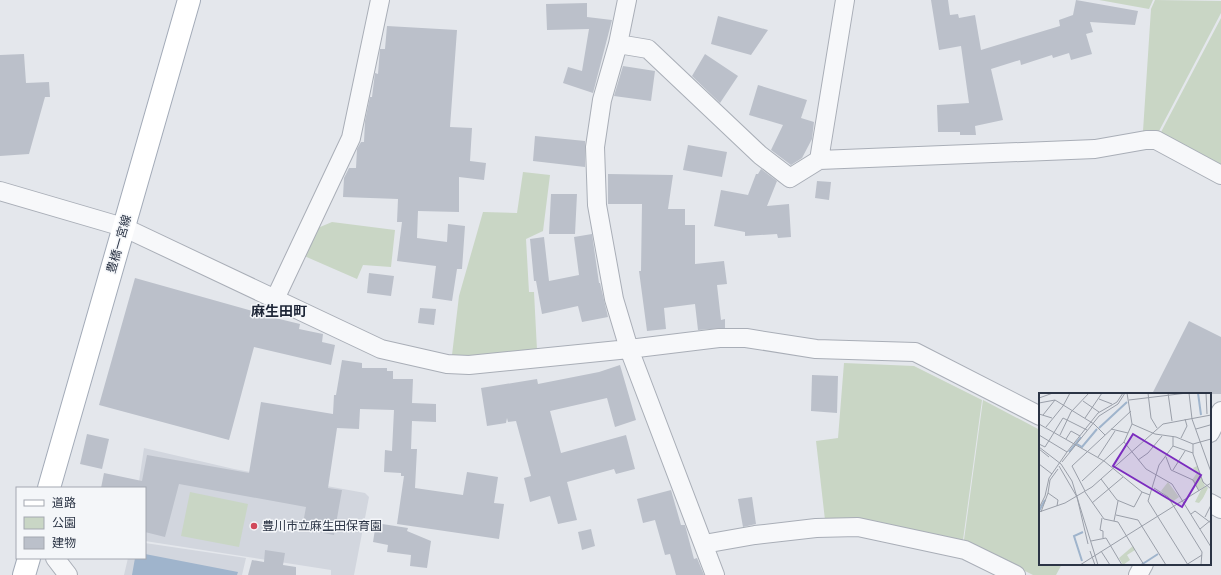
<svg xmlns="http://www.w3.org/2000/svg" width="1221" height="575" viewBox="0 0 1221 575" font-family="'Roboto Condensed','Noto Sans JP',sans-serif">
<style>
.built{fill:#d2d6de}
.green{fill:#c9d6c5}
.water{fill:#9fb4cc}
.building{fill:#bbc0ca}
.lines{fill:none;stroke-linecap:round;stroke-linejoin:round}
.minor-casing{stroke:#a9aeb7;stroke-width:20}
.major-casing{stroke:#a3abb8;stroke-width:24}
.minor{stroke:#f7f8fa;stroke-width:18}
.major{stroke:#fff;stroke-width:22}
.poi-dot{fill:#d1495b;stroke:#f4f6f9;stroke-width:1.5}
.labels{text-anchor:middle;stroke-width:3;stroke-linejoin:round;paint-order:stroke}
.street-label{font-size:12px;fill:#2b3445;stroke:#f4f6f9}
.poi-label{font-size:12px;fill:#2b3445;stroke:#f4f6f9;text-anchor:start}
.quarter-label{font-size:14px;font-weight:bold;fill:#1d2536;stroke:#f4f6f9}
.inset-river{fill:none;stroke:#9fb4cc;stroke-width:2}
.inset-road{fill:none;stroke:#9a9fa9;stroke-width:1}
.view{fill:#7b2cbf;fill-opacity:0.15;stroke:#7b2cbf;stroke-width:2}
.inset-edge{fill:none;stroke:#2b3445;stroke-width:2}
</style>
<rect width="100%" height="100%" fill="#e4e7ec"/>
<path class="built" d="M144,448L234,469L365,493L369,497L354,575H331V570L145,541V488H138Z
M145,543L246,558L242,575H124L128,558H145Z"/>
<path class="green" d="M1099,0H1153L1149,9Z
M1155,0L1221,1V13L1158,133L1143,131L1151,9Z
M1221,18V167L1160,134Z
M523,172L550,175L543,231L526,239L529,292H534L537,350L470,356L452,355L459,296L483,212L517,213Z
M332,222L395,230L391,267L363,265L357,279L302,255L313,230Z
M844,363L914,366L982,400L963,540L860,518L825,520L816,441L838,438Z
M983,400L1040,430V564H1062L1056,575H1033L964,540Z
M190,492L248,504L239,547L181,536Z"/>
<path class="water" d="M145,554L238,572L237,575H132L135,558H145Z"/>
<path class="building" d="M931,0H948L950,15L958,14L959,18L975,15L981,50L1060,26L1059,20L1073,15L1076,0L1138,11L1135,25L1090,22L1093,32L1086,34L1092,54L1071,60L1069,53L1053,58L1052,55L1021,65L1020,60L991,69L1003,120L975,126L976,135H960V132H938L937,105L969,103L961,46L939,50Z
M587,3V17L612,20L593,93L563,83L568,67L582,71L589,29L547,30L546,4Z
M718,16L768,30L751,55L711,44Z
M387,26L457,30L450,127L472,128L470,161L486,163L484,180L459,177V212L418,211L417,238L447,242L448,224L465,226L462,269H457L452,301L432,298L436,266L397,261L402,222H397L398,199L343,197L344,178L349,168H356L357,149L361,142H364L365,121L370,97H372L375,73L378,74L380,49H385Z
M24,54L26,83L49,82L50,97H45L29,154L0,156V55Z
M705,54L738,76L720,103L692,76Z
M623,66L655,71L651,101L614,96Z
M758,85L807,100L801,118L814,122L812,139L802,158L791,165L771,150L783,125L749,115Z
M535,136L585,141V167L533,161Z
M688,145L727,152L722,177L683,170Z
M761,169L777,181L767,206L789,204L791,237L778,238L777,234L745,236V232L714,226L721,190L748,195L756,174H758Z
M608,174L673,175L668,209H685V225H695V264L724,261L727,284L717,285L721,320L725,319V328L698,330L695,304L664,308L666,329L647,331L639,271H641L642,204H608Z
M817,181L831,182L829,200L815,198Z
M551,194H577L575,234H549Z
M592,234L599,283H600L608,317L582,322L578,306L542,314L536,281H534L530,239L544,237L549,281L579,275L574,237Z
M369,273L394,276L391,296L367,293Z
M135,278L263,314V315L300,324L299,329L323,334L322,342L335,345L331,365L254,347L229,440L99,405Z
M420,308L436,309L434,325L418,323Z
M1189,321L1221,337V394H1152Z
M342,360L362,363V368H387V371H393V379H413L412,403L436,404V422L412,421L411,449H417L415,488L463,495L467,472L498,477L494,503L504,504L499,539L397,524L404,476H401V473L384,472L385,450L392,451L394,410L360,409L359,429L337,428L328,488L342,490L334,535L302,529L306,507L179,484L165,537L145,532V488H101L104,473L142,481L147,455L249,473L261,402L333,414L334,395H336Z
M620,365L636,420L615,427L607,398L550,411L561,453L626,435L635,469L616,474L614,469L567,482L577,520L558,524L550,496L530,502L524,478L531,476L516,421L508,422L507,418L506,423L487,426L481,388L537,379L538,384L599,372Z
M812,375L838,376L837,413L811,411Z
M87,434L109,439L102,469L80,464Z
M671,490L681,525H685L694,559L697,558L704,575H676L670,554L665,555L655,520L643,523L637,499Z
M752,497L756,524L743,527L738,499Z
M376,523L408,528L407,531L431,541L427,568L410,566L411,555L387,552L388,545L373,542Z
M591,529L595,546L582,550L578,532Z
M265,550L285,553L283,565L296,567V575H248L252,560L264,562Z"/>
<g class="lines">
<defs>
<path id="minor" d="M627,0L618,44L602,100L595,147L597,205L614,299L629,349L715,575
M618,44L648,49L760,155L790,178L819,160L1095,149L1146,140H1156L1221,175
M819,160L845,0
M0,191L123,227L381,349L447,364L469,365L629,349L719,338H746L816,349L915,352L1040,416
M275,299L351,138L380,0
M1210,433L1221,411
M1210,503L1221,509
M704,544L755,535L816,528L858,527L965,550L1016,575
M55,558L68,575
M1138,575L1144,564"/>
<path id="major" d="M49,488L189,0
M24,575L29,558"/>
</defs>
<use href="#minor" class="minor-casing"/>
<use href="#major" class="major-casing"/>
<use href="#minor" class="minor"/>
<use href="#major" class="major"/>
</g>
<circle class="poi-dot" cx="254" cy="526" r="4"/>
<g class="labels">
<g class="street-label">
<text transform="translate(119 244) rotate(-74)" y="4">豊橋一宮線</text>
</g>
<g class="poi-label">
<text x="262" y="530">豊川市立麻生田保育園</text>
</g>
<g class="quarter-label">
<text x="279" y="316">麻生田町</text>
</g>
</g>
<g transform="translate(1039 393)">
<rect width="172" height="172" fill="#e4e7ec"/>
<path d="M158,73L166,93L160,97L153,87L158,80L154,75ZM129,89L140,104L133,109L122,98ZM167,93L169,95L164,105L160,110L156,109L162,97ZM94,153L96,157L88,162L91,167L84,172L80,165Z" fill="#c9d6c5"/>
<path class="inset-river" d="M159,0L162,22M60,35L88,9M38,51L43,54L58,36M30,59L42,44M0,118L6,107M43,168L35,143L44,139M102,172L119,161"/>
<path class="inset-road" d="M109,0L112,25L118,35M129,0L133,28M150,0L153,26L172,79M167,0L168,21M0,5L14,0M60,6L73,11M90,7L148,0M44,8L60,19M0,10L16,7L55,31L66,42M24,13L31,0M0,21L13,25M4,22L16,7M46,25L63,0M0,31L65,68L103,99L111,102M93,31L116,41L137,44L154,51L172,46M7,34L24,13M72,36L89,40M157,36L171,32M0,42L28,59M21,42L32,19L50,0M134,43V53L120,72L109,108L149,172M142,45L148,33L146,26M27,46L32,38L41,43M85,49L107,76L133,91L172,154M0,51L6,54L24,25L48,37M154,51V61L164,89L172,96M134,53L154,60M0,54L22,71L33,88L59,172M0,56L10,64M59,64L76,38M127,64L132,77L154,87L160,98M99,67L109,60L123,43M23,69L60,23L79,11L86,0M0,71L13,81M20,73L38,104L49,151M134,77L146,58M62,86L78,107L95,114L103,99M43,88L85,49L93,31L88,0M115,95L129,104L163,159L162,172M46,98L33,73L92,18M46,99L65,126L79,129L105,172M9,100L19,107L18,113M53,110L84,84M0,115L6,103L10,85L28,59L59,20L78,9L84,0M0,119L26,110L53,94L124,31L172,22M2,119L9,100L11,87L19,76M152,121L156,118L172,130M77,122L99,127L127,172M166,124L172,112M63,125L61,137L64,138V145M75,128L79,108M161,136L172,127M87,143L172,90M52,148L67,145L83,172M51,158L56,172M62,158L71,172M41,172L87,143M147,172L163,162"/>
<path class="view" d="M94,41L162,82L143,114L74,73Z"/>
<rect width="172" height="172" class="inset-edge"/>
</g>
<rect x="16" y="487" width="130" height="72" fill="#f4f6f9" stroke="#a4a8b1"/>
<rect x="24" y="500" width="20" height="6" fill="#ffffff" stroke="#a4a8b1"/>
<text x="52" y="507" font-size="12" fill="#2b3445">道路</text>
<rect x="24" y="517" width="20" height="12" fill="#c9d6c5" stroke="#a4a8b1"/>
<text x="52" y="527" font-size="12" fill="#2b3445">公園</text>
<rect x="24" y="537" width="20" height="12" fill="#bbc0ca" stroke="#a4a8b1"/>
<text x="52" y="547" font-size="12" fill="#2b3445">建物</text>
</svg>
